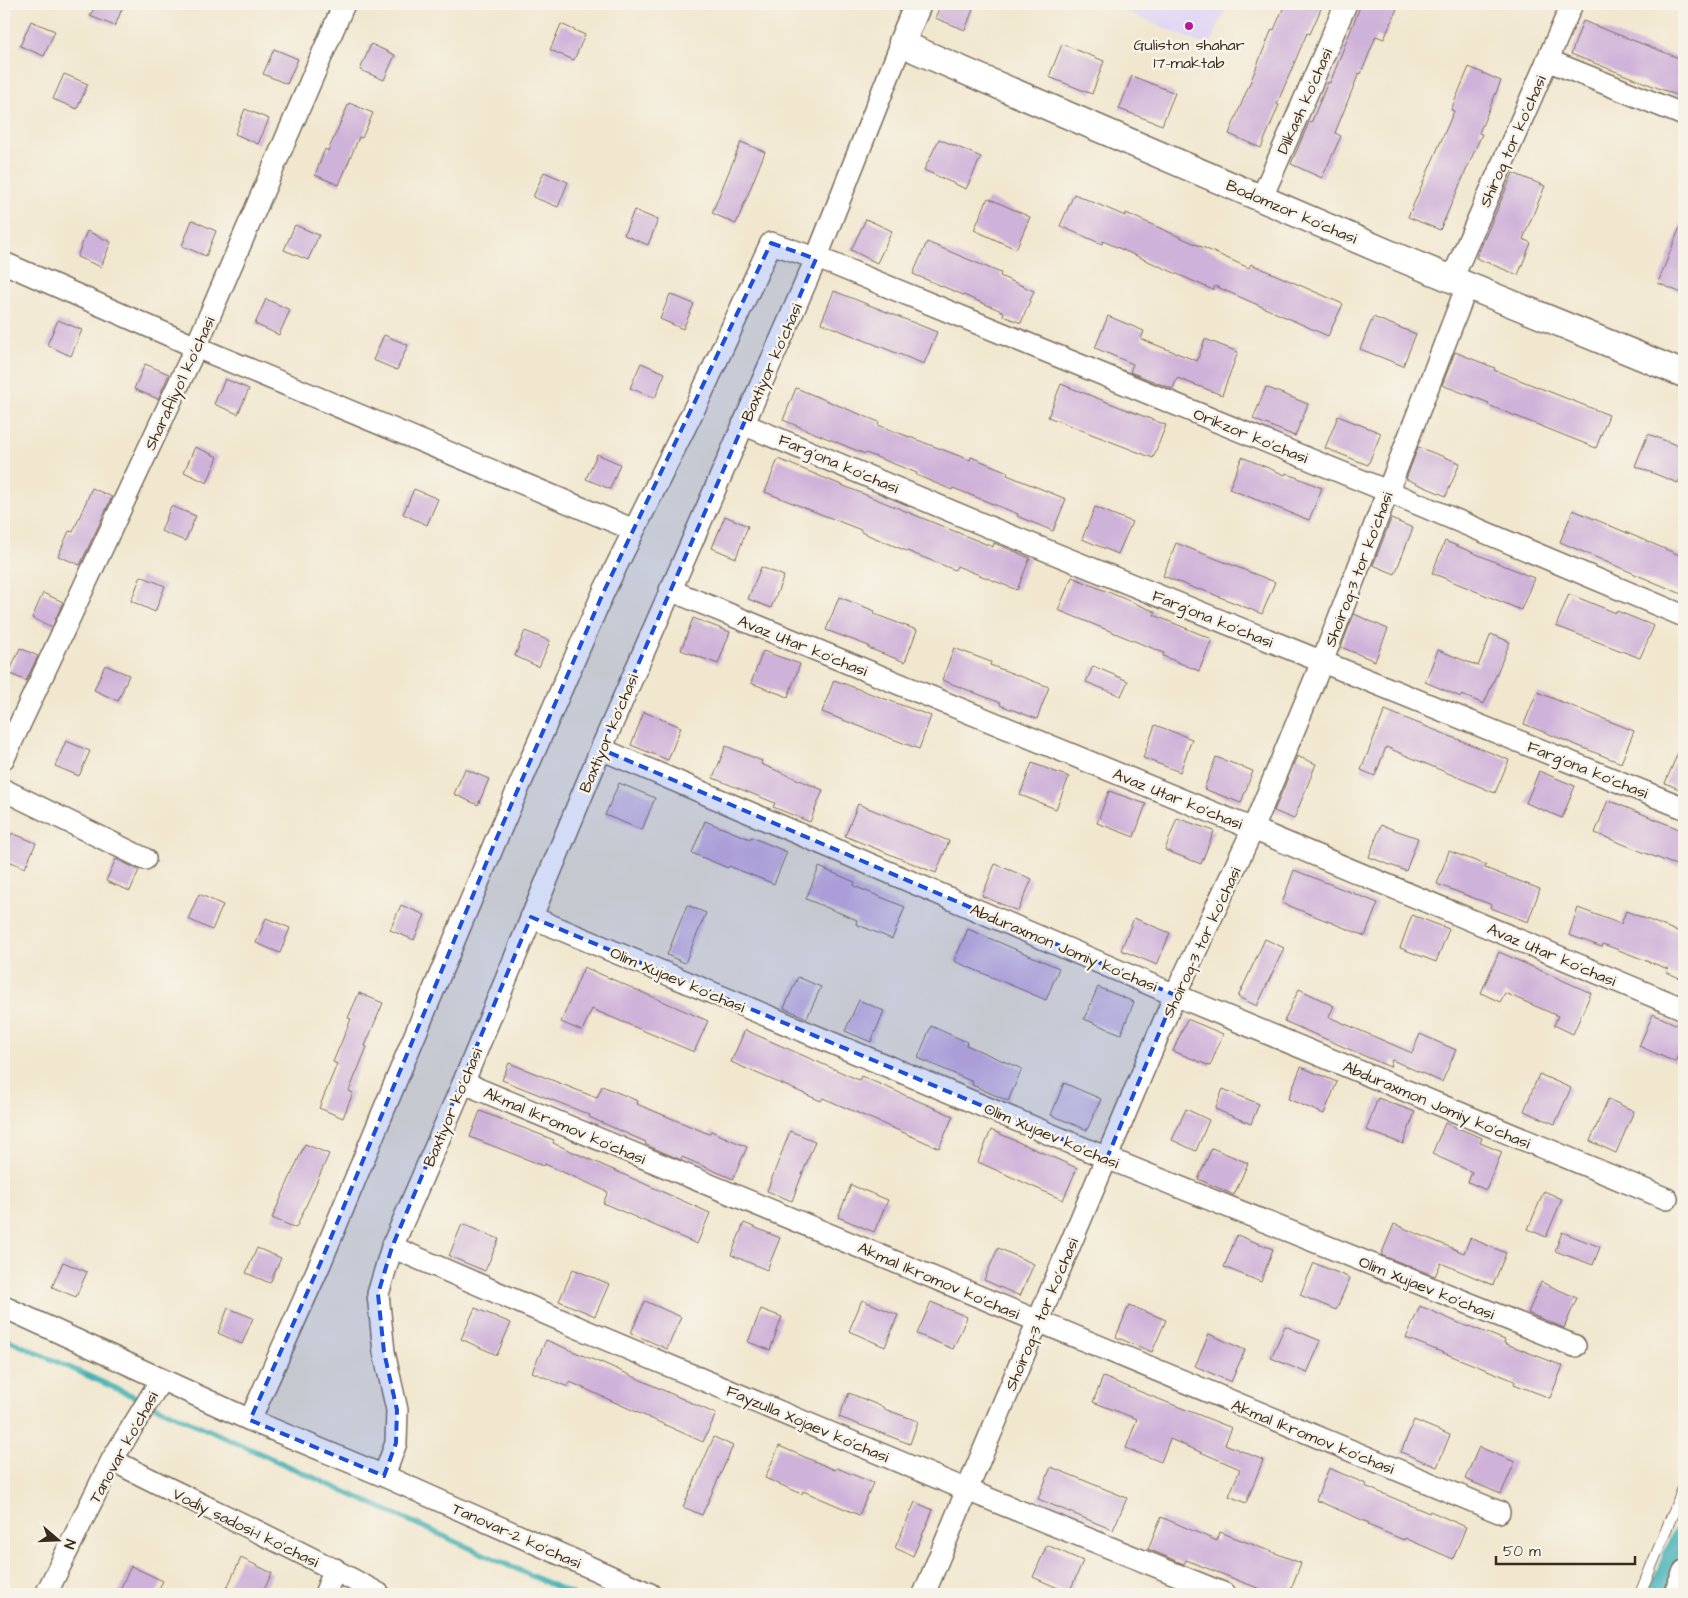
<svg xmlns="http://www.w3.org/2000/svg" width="1688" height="1598" viewBox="0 0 1688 1598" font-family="'Architects Daughter',sans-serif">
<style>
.built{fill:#ded5f6}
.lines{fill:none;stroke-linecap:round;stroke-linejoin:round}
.stream{stroke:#3caeb3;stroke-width:5.5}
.canal{stroke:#3caeb3;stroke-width:20}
.building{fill:#cfb2d9}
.service-casing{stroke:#7b6c5c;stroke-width:12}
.minor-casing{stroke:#7b6c5c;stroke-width:24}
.tertiary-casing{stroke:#7b6c5c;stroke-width:29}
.service{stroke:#fff;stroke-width:10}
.minor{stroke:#fff;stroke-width:21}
.tertiary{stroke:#fff;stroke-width:26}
.marked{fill:#1d4ed8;fill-opacity:0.2;stroke:#1d4ed8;stroke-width:4;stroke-dasharray:10 6;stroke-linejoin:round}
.poi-dot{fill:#b5179e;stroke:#f7f3e8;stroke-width:2}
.labels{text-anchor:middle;stroke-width:5;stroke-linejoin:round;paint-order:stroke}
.poi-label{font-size:16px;fill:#3b2a1e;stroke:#f7f3e8}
.street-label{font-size:16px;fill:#3b2a1e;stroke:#f7f3e8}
</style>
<rect width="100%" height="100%" fill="#f7f3e8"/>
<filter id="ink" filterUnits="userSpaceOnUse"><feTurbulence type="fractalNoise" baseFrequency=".02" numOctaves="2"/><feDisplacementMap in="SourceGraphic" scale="10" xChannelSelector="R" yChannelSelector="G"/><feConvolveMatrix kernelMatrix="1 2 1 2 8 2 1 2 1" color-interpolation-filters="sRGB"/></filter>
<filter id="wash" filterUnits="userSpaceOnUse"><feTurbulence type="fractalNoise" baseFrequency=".0096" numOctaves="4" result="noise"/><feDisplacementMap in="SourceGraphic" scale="20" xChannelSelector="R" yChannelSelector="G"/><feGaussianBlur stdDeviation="1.12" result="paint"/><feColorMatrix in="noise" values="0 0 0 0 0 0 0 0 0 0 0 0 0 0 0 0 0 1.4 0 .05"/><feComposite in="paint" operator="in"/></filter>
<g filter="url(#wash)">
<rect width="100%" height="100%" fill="#f1e7cf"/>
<path class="built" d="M1108,4H1228L1209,47Z"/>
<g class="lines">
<path class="stream" d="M4,1338L572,1594"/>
<path class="canal" d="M1657,1594L1684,1529"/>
</g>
<g id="blocks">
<path class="building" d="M96,4H124L115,26L90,16Z
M941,4H975L965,30L935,18Z
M1285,4H1323L1310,34L1307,33L1277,104L1279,105L1261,148L1229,134L1272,29L1274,30Z
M1361,4H1399L1384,39L1376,36L1361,74L1359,73L1335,133L1341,136L1322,178L1291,164L1309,122L1311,123L1328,82L1330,83Z
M31,21L55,31L44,56L20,46Z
M1583,21L1684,60V98L1571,54Z
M561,24L585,35L574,60L550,50Z
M371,44L395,55L384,80L360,70Z
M1062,44L1104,61L1092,94L1049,77Z
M274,49L298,59L287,84L263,74Z
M1469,67L1501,81L1479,133L1482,134L1440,230L1408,217L1454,111L1451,110Z
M64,74L88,84L77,109L53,99Z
M1132,76L1175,93L1162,125L1119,109Z
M349,103L373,113L362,138L359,137L339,185L315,175L325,149L328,151Z
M245,109L269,119L258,144L235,134Z
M939,139L981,157L966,189L924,170Z
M741,142L765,152L736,224L712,213Z
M544,172L568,182L558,207L533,197Z
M1513,173L1545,186L1523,239L1531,243L1518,275L1476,258Z
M1074,194L1125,216L1126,213L1249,268L1251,264L1343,304L1328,336L1215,286L1213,290L1103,241L1102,244L1060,226Z
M988,198L1030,217L1016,249L974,230Z
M634,210L658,220L648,245L624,235Z
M866,219L892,231L877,263L851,250Z
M1683,219H1684V294L1658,283Z
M192,220L216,231L206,256L182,246Z
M295,225L319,235L308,260L284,250Z
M87,231L111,242L101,267L77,257Z
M927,242L1001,273L1000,276L1034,291L1021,323L1003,316L1004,312L913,274Z
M834,291L937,332L924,364L821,323Z
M670,294L694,304L683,329L660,319Z
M266,299L290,310L279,335L255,324Z
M1108,316L1144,331L1141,339L1197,361L1205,339L1238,352L1222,395L1177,378L1173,389L1130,372L1133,364L1095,348Z
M1373,317L1416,334L1403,366L1360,349Z
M58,320L82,330L71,356L47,345Z
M384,335L408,345L397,370L373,360Z
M1455,352L1495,368L1494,370L1609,415L1596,448L1488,405L1489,403L1442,385Z
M641,363L665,373L655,398L630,388Z
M145,364L169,374L158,399L134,389Z
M225,379L249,389L238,414L214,404Z
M1061,384L1166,425L1153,458L1048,417Z
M1266,387L1308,404L1295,436L1253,419Z
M796,388L879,422L878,425L970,460L971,457L1008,472L1007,475L1066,499L1053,531L1017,516L1018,514L953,488L952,490L916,475L917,473L866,453L865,454L783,420Z
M1338,416L1381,433L1368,465L1325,448Z
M1648,434L1684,448V467L1678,483L1635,466Z
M195,447L218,457L207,483L184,472Z
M1418,447L1460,463L1446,496L1406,479Z
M597,454L620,464L610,489L586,479Z
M1242,457L1285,475L1286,473L1322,488L1309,520L1229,489Z
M778,459L993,547L994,543L1030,558L1017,590L957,566L955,570L897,547L861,532V530L765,492Z
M92,488L112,497L80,565L58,556L69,531L73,532Z
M414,489L438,499L427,525L403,514Z
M171,506L196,516L185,541L161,531Z
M1095,507L1132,522L1118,554L1082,539Z
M1573,510L1684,557V595L1560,542Z
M725,516L748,526L736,558L712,548Z
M1391,519L1413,528L1395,574L1373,565Z
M1445,541L1534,578L1521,610L1432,573Z
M1176,543L1275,582L1262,614L1200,589L1199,590L1163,576Z
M761,567L784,576L771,608L748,599Z
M141,576L165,586L155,612L131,601Z
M1072,577L1156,612L1154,615L1212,639L1199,671L1163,656L1164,653L1058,610Z
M43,593L63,602L52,627L32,618Z
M1569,594L1616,613L1617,611L1654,626L1640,658L1556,626Z
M839,597L875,611L874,614L917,630L905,662L868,648L869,646L826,630Z
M1354,614L1388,629L1375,661L1341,647Z
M693,618L730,632L718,664L681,650Z
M525,631L550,641L539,667L515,656Z
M1491,634L1510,642L1484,704L1462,695L1461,697L1425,682L1438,650L1478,666Z
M20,648L38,656L26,681L9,673Z
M954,648L991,662L990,665L1049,687L1037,719L1000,705L1001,703L942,680Z
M763,651L800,664L788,697L751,683Z
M105,665L129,675L118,701L94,690Z
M1093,666L1128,681L1121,696L1086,682Z
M834,680L931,716L919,749L822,712Z
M1537,692L1634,731L1621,763L1524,724Z
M1385,710L1509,760L1495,793L1386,747L1375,776L1361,770Z
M644,712L681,727L668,760L631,745Z
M1155,725L1192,739L1180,772L1143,758Z
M1684,739V791L1665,783Z
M66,741L90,751L79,776L55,766Z
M726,746L762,761L761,764L823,790L810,822L773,807L775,803L713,778Z
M1297,756L1316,764L1294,819L1274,811Z
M1216,757L1253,771L1241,803L1204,789Z
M1032,763L1069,777L1056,809L1020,795Z
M465,769L489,779L478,805L454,794Z
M1539,771L1575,786L1562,818L1526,803Z
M619,783L655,798L642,830L605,815Z
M1109,791L1146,804L1134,837L1097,823Z
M1608,800L1684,831V852L1678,866L1595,833Z
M858,804L949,841L936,873L845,836Z
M1177,818L1214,831L1201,864L1165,850Z
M705,821L750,839L751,837L787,852L774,884L729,866L728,868L692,853Z
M1381,825L1418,838L1406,871L1369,857Z
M12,833L36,843L25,868L4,859V852Z
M1449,851L1486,865L1485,868L1540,889L1528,922L1491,908L1492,905L1437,884Z
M116,859L139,870L130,891L106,881Z
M995,864L1032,879L1018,911L982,896Z
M819,867L855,882L854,886L905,907L892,939L856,924L857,920L806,899Z
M1294,870L1378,903L1365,936L1282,903Z
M199,894L223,905L212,930L188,919Z
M401,905L425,915L414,940L390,930Z
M687,905L706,913L685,963L667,955Z
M1578,908L1621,924L1626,911L1684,934V980L1666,972L1668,969L1603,944L1602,947L1569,935Z
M1412,915L1449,929L1436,962L1400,948Z
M266,918L290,928L280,953L256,943Z
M1134,918L1170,933L1157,965L1121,950Z
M968,929L1059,968L1046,1000L954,961Z
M1265,939L1284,948L1257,1006L1238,997Z
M1499,952L1591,993L1573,1034L1554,1025L1558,1016L1505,993L1500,1002L1481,993Z
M584,967L708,1021L694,1052L592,1009L582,1031L561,1022Z
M798,977L821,987L807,1018L784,1008Z
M1098,987L1134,1002L1121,1034L1084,1019Z
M1299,989L1334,1006L1329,1017L1412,1053L1420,1034L1456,1050L1442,1082L1392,1060L1390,1067L1284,1021Z
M359,993L383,1003L365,1046L367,1047L349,1091L353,1093L343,1118L319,1108L337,1064L333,1062L351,1019L348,1018Z
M859,1000L884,1011L871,1042L845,1031Z
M1653,1014L1684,1028V1041L1675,1062L1639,1046Z
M1187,1019L1223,1034L1210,1066L1173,1051Z
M931,1026L967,1042L966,1045L1022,1069L1008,1101L972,1085L973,1082L918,1058Z
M745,1030L859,1080L861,1076L953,1116L939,1148L823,1098L821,1101L731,1062Z
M509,1063L597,1098L602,1086L638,1101L637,1104L709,1134L711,1131L747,1147L733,1179L682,1157L681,1160L651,1147L645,1144L646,1142L589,1117L590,1115L502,1080Z
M1301,1067L1337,1082L1324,1114L1288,1099Z
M1539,1074L1571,1088L1555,1124L1524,1111Z
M1064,1083L1101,1099L1087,1130L1051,1115Z
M1223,1089L1259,1104L1251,1124L1215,1109Z
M1378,1098L1415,1112L1403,1144L1366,1130Z
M1608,1099L1634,1111L1616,1153L1590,1141Z
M1186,1109L1209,1120L1196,1151L1172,1140Z
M480,1111L554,1140L553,1143L710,1213L697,1244L603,1203L608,1192L545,1164L544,1166L470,1137Z
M1445,1123L1482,1138L1480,1143L1502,1152L1486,1190L1468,1182L1472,1172L1432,1154Z
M991,1130L1077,1168L1063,1200L978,1162Z
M790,1131L815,1141L792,1201L767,1191Z
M305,1144L329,1154L296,1228L272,1218Z
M1212,1148L1248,1163L1234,1195L1198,1179Z
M851,1185L888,1200L874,1232L838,1217Z
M1544,1191L1562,1199L1546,1237L1528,1229Z
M744,1223L780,1238L767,1270L731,1255Z
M462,1224L499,1239L485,1271L449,1256Z
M1394,1224L1464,1253L1470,1238L1506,1253L1493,1285L1441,1263L1435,1276L1381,1255Z
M1562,1232L1600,1247L1593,1265L1555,1251Z
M1237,1235L1273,1249L1261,1282L1224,1267Z
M257,1248L281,1258L270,1283L246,1273Z
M998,1248L1034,1264L1020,1296L984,1280Z
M63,1262L87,1272L76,1297L52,1287Z
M1314,1263L1350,1278L1336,1310L1300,1295Z
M573,1269L609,1284L595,1316L559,1301Z
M1541,1282L1577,1298L1564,1328L1528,1313Z
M862,1300L898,1315L885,1347L849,1331Z
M645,1301L681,1317L667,1349L631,1333Z
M931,1302L967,1317L953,1349L917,1334Z
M1129,1305L1166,1320L1152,1352L1116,1337Z
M1420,1306L1468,1327L1469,1326L1505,1340L1504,1343L1563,1366L1550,1398L1514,1384L1515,1381L1406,1338Z
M228,1308L253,1318L242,1344L218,1333Z
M475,1308L511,1323L497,1355L461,1339Z
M761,1309L782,1317L770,1350L748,1342Z
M1285,1326L1321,1341L1307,1373L1271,1358Z
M1209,1334L1245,1350L1231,1382L1195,1366Z
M546,1340L601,1363V1362L716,1414L703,1442L570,1382L568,1387L532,1372Z
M1103,1377L1232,1428L1225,1444L1263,1460L1246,1503L1229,1496L1240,1469L1170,1439L1161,1462L1126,1448L1137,1419L1093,1402Z
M849,1393L885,1408L884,1409L918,1421L910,1444L839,1417Z
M1414,1420L1450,1435L1437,1467L1401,1452Z
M714,1437L733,1446L702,1515L683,1507Z
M779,1446L835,1470L837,1468L873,1483L859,1515L803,1491L802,1494L765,1478Z
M1479,1447L1515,1462L1501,1494L1465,1479Z
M1051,1467L1127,1498L1113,1530L1038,1499Z
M1329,1468L1366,1484L1365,1486L1429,1513L1430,1511L1466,1527L1453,1559L1405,1538L1404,1540L1368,1525L1369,1523L1316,1500Z
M915,1502L933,1510L913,1556L895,1548Z
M1161,1517L1217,1541L1220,1532L1301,1563L1289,1594H1273L1186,1560L1184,1564L1148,1549Z
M1047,1545L1083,1561L1069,1593L1033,1577Z
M241,1558L272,1573L262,1594H224Z
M131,1566L163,1581L156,1594H118Z"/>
</g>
</g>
<g filter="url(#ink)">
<use href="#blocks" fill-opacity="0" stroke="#7b6c5c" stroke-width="1"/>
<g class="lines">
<defs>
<path id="service" d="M1640,1594L1684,1486"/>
<path id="minor" d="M1547,60L1684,115
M1262,197L1346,4
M4,263L196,347L634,530
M1452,279L1572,4
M743,424L1001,532L1684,808
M670,590L1253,829L1684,1009
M601,749L1175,995L1667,1199
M4,758L196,347L344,4
M4,790L145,859
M531,917L1107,1158L1575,1346
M464,1081L478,1089L1499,1512
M392,1247L586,1331L967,1490L1225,1594
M4,1307L250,1420L384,1476L650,1594
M250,1420L320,1264L495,842L604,591L699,399L771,243L833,264L1387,491L1684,616
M112,1460C200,1506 292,1545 379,1594
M384,1476L396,1443L397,1410L384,1352L378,1294L392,1247L464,1081L601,749L816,259L902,42
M46,1594L112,1460L161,1380
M325,1594L335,1569
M924,1594L967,1490L1175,995L1253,829L1322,662L1467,286
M1674,1594L1684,1571"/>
<path id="tertiary" d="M918,4L902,42L916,50L1400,258L1684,374"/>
</defs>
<use href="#service" class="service-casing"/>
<use href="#minor" class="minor-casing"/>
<use href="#tertiary" class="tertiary-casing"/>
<use href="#service" class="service"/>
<use href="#minor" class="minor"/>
<use href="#tertiary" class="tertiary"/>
</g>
</g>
<path class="marked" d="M771,243L816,259L601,749L1175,995L1107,1158L531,917L392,1247L378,1294L384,1352L397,1410L396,1443L384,1476L250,1420L320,1264L495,842L604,591Z"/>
<circle class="poi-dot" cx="1189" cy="26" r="5"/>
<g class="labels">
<g class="poi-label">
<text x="1189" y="50">Guliston shahar<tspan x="1189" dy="18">17-maktab</tspan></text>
</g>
<g class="street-label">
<text transform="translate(1304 101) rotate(-66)" y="6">Dilkash ko'chasi</text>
<text transform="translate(1512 141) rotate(-66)" y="6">Shiroq tor ko'chasi</text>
<text transform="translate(1292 211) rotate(23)" y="6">Bodomzor ko'chasi</text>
<text transform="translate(771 362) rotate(-66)" y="6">Baxtiyor ko'chasi</text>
<text transform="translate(179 383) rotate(-65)" y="6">Sharafliyo'l ko'chasi</text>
<text transform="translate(1251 435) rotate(22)" y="6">Orikzor ko'chasi</text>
<text transform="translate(839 463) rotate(23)" y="6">Farg'ona ko'chasi</text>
<text transform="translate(1358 569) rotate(-69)" y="6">Shoiroq-3 tor ko'chasi</text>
<text transform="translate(1213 618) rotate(22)" y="6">Farg'ona ko'chasi</text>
<text transform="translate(803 645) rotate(22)" y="6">Avaz Utar ko'chasi</text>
<text transform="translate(608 733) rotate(-67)" y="6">Baxtiyor ko'chasi</text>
<text transform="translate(1588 769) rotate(22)" y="6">Farg'ona ko'chasi</text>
<text transform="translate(1178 798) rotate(22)" y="6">Avaz Utar ko'chasi</text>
<text transform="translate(1201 942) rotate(-65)" y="6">Shoiroq-3 tor ko'chasi</text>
<text transform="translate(1064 947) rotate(23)" y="6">Abduraxmon Jomiy ko'chasi</text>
<text transform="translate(1552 954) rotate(23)" y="6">Avaz Utar ko'chasi</text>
<text transform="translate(678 979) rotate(23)" y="6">Olim Xujaev ko'chasi</text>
<text transform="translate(1437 1104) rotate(23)" y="6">Abduraxmon Jomiy ko'chasi</text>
<text transform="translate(452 1107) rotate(-67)" y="6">Baxtiyor ko'chasi</text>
<text transform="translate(565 1125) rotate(23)" y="6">Akmal Ikromov ko'chasi</text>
<text transform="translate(1052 1135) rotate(23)" y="6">Olim Xujaev ko'chasi</text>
<text transform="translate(939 1280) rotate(23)" y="6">Akmal Ikromov ko'chasi</text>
<text transform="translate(1427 1287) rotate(22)" y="6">Olim Xujaev ko'chasi</text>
<text transform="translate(1041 1314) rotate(-67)" y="6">Shoiroq-3 tor ko'chasi</text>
<text transform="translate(808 1423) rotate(23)" y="6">Fayzulla Xojaev ko'chasi</text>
<text transform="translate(1313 1436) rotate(22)" y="6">Akmal Ikromov ko'chasi</text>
<text transform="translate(123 1447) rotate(-61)" y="6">Tanovar ko'chasi</text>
<text transform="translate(246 1527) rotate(26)" y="6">Vodiy sadosi-1 ko'chasi</text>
<text transform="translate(517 1535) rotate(24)" y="6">Tanovar-2 ko'chasi</text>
</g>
</g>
<rect width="1688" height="1598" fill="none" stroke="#f7f3e8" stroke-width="20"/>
<g transform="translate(58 1540) rotate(109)" stroke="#f7f3e8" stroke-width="4" paint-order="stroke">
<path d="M0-4L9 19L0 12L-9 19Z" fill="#3b2a1e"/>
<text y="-8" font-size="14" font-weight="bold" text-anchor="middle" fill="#3b2a1e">N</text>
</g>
<path d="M1496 1556v8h139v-8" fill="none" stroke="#3b2a1e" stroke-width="2.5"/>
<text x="1503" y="1556" font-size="15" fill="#3b2a1e" stroke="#f7f3e8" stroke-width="4" paint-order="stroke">50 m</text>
</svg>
